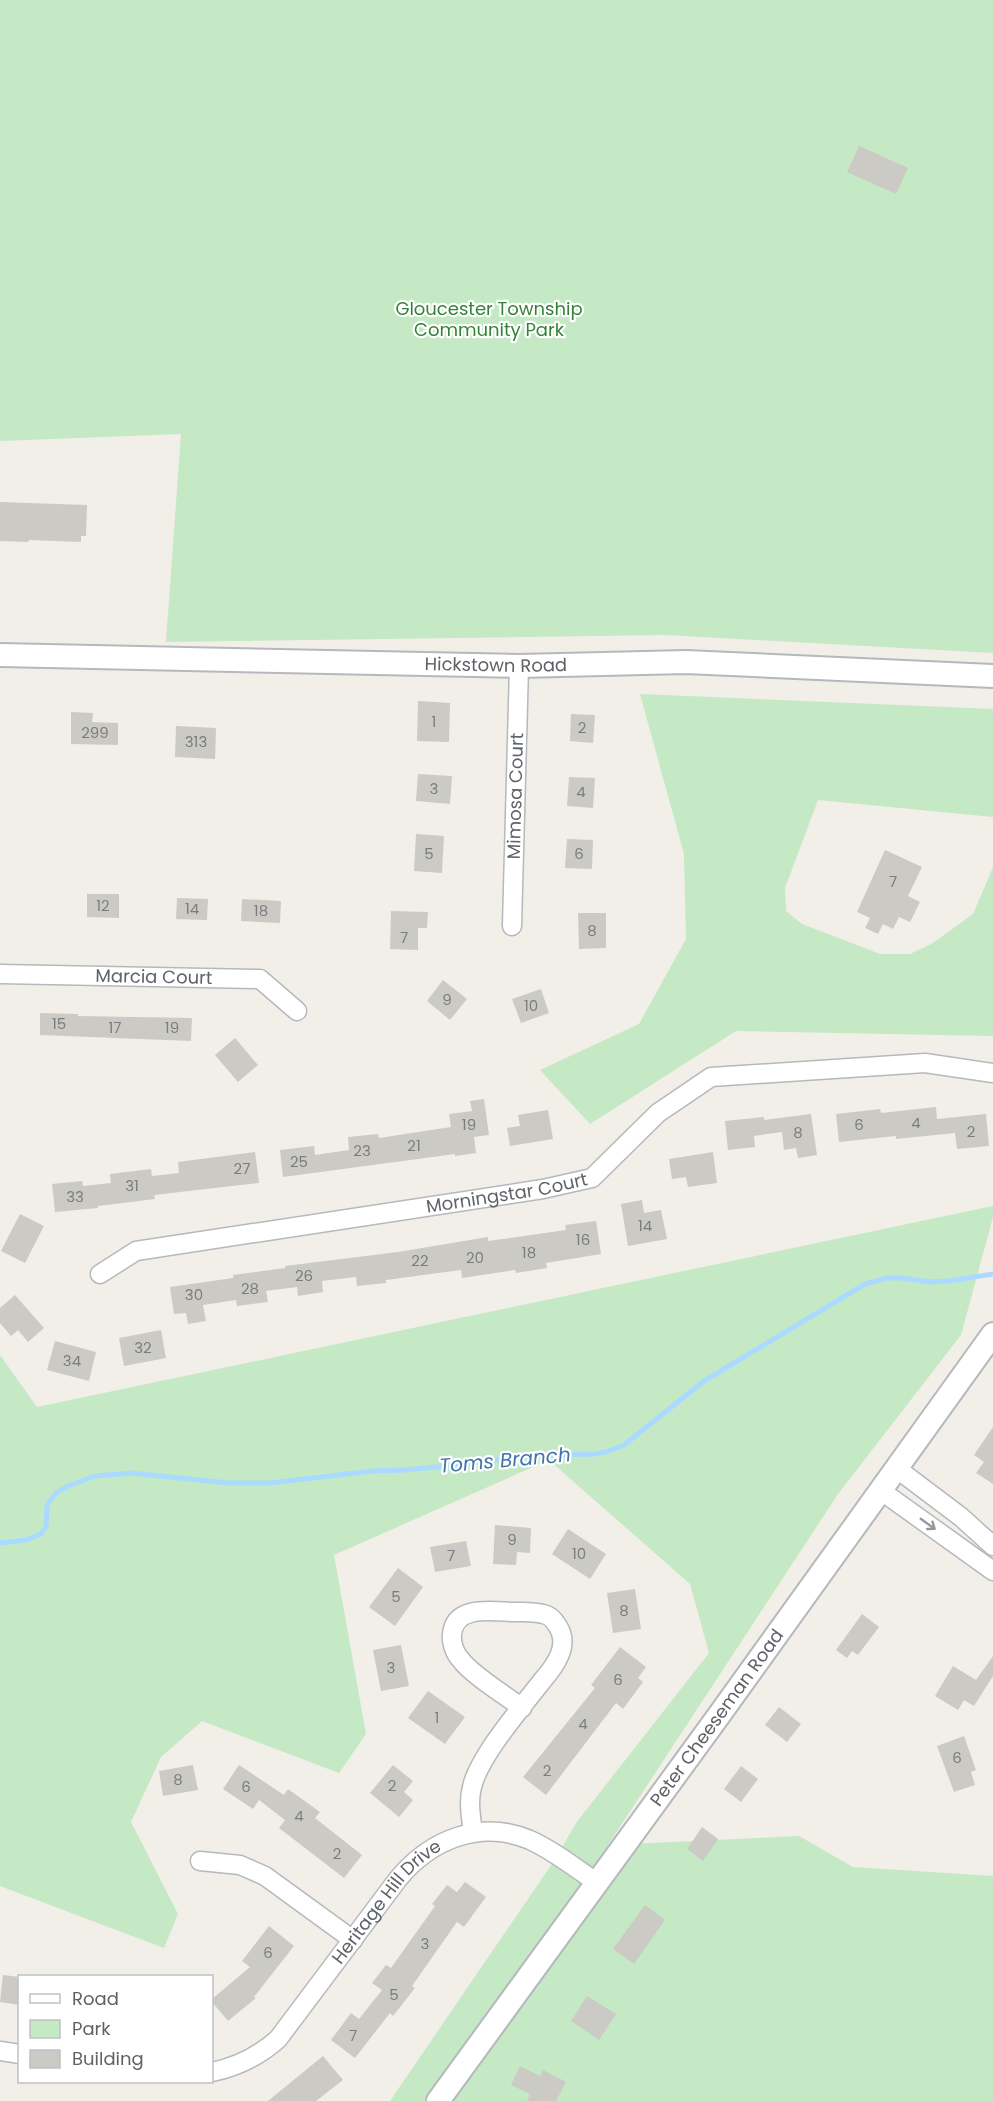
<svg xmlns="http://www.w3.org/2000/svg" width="993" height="2101" viewBox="0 0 993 2101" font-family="Poppins,sans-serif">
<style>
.green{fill:#c5e8c5}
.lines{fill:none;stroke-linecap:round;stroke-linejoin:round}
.stream{stroke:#aadaff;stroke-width:5}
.building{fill:#cccac5}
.minor-casing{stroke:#b5b8bc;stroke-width:21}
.tertiary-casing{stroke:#b5b8bc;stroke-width:26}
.minor{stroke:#fff;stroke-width:18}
.tertiary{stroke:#fff;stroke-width:22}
.oneway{stroke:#979a9d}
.labels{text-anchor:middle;stroke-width:4.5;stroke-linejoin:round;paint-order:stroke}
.number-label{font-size:15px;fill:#7a7d7f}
.park-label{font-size:18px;fill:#348238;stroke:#fff}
.street-label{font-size:18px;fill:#5f6368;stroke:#fff}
.water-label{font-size:20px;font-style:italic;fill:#4174aa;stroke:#fff}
</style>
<rect width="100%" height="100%" fill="#f1efe8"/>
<path class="green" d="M0,0H993V653L666,635L166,642L181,434L0,441Z
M640,694L993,709V817L818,800L785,888L786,911L802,924L880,954H910L933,943L973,914L993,867V1036L736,1031L590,1124L540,1070L639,1024L686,939L684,854Z
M993,1206V1217L961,1335L838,1494L608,1845L799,1836L853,1867L993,1876V2101H390L556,1858L576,1823L709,1653L690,1584L549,1460L334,1555L366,1734L339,1773L202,1721L161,1757L131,1822L178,1914L164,1948L0,1886V1355L37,1407Z"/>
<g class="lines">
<path class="stream" d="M0,1543L26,1540L41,1534L46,1526L47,1505L56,1493L68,1486L95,1476L131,1473L228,1483H270L373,1471L404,1470L469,1464L519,1456L594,1454L606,1452L624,1445L704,1381L865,1284L887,1278H902L930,1282L949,1281L993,1274"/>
</g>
<path class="building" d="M859,146L908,168L896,194L847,172Z
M0,502L87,505L86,536H81V542L29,540L28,542L0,541Z
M418,701L450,703L449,742L417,741Z
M71,712L93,713L92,722L118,723V745L71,744Z
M571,714L595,715L593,743L570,741Z
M176,726L216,728L215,759L175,757Z
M418,774L452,776L450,804L416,801Z
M569,777L595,778L593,808L567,806Z
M416,834L444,836L442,873L414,871Z
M567,839L593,840L592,869L565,868Z
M885,850L922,867L908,896L920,902L910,922L899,917L893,929L883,924L878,934L865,928L870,918L857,912Z
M87,894H119V918L87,917Z
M177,898L208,899L207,920L176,919Z
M242,899L281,901L280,923L241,921Z
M391,911L428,912L427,928H418V950L390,949Z
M578,913H606V948L579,949Z
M443,980L467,999L450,1020L427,1001Z
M541,989L549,1013L521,1023L512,999Z
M40,1013L78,1014V1016L192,1018L191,1041L40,1035Z
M235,1038L258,1065L238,1082L215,1055Z
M484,1099L489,1135L474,1137L476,1153L455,1156V1154L283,1177L280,1150L314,1146L315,1155L349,1150L348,1137L378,1134L379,1138L451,1127L449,1114L472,1111L470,1101Z
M936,1107L937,1119L986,1114L989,1146L957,1149L955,1133L896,1139V1136L839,1142L836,1114L880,1109L881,1113Z
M548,1110L553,1139L510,1146L507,1128L520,1126L518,1115Z
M811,1114L817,1155L798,1158L796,1148L784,1150L782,1132L754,1136L755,1147L728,1150L725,1121L764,1117V1120Z
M255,1152L259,1183L154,1195L155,1199L98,1206V1208L55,1212L52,1184L82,1181L83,1186L111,1183L110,1174L151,1169L152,1176L179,1173L178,1162Z
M713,1152L717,1183L688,1187L686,1177L672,1179L669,1159Z
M642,1200L644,1213L661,1210L667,1239L628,1246L621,1204Z
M20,1214L44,1226L25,1263L1,1251Z
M596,1221L601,1254L546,1263L547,1268L516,1273L515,1270L462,1278L461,1270L386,1280V1283L357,1286L356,1277L322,1281L323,1292L298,1296L297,1287L266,1291L268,1302L237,1306L236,1300L203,1305L206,1321L188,1324L186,1313L174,1314L170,1287L233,1278V1275L285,1268V1266L398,1252L488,1237V1241L566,1230L565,1225Z
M15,1295L44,1328L28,1342L18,1330L11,1336L0,1323V1308Z
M161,1330L166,1358L124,1366L119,1338Z
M55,1341L96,1352L89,1381L47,1370Z
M993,1427V1484L976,1473L984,1462L974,1455Z
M495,1525L531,1528L530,1553L517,1552L516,1565L493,1564Z
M568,1529L606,1554L590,1579L552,1554Z
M466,1541L471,1566L435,1572L430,1547Z
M398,1568L423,1587L395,1626L369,1607Z
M635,1589L641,1629L613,1633L607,1593Z
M862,1614L879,1627L858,1655L852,1651L847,1658L836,1650Z
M401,1645L409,1686L381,1691L373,1650Z
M620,1647L646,1667L638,1678L643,1682L623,1709L616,1703L546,1795L523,1777L595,1688L591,1685Z
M993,1656V1676L974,1706L964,1700L958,1710L935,1696L953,1666L976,1680Z
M428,1691L465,1717L445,1744L408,1718Z
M779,1707L801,1724L787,1742L765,1725Z
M964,1736L976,1770L971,1772L975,1785L954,1792L937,1746Z
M193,1765L198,1790L163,1796L159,1771Z
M239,1765L284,1795L288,1789L320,1812L315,1818L362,1855L344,1878L279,1828L285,1820L259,1800L253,1809L223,1789Z
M393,1765L413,1781L404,1792L413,1800L399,1817L370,1793Z
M741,1766L758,1779L741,1802L724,1789Z
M702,1827L718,1839L703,1861L687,1849Z
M465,1882L486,1897L464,1927L457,1922L412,1986L415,1988L393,2016L390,2013L355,2058L331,2040L351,2013L359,2019L382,1990L372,1983L386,1965L391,1968L435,1906L432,1904L447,1885L457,1892Z
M645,1905L665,1920L634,1964L613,1949Z
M269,1926L294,1946L254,1997L256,1998L228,2021L212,2002V1999L250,1967L242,1961Z
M3,1975L20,1977V2005L0,2002Z
M587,1996L616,2014L599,2040L571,2021Z
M323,2056L343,2080L316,2101H268Z
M520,2066L540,2076L543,2070L566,2082L556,2101H527L530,2094L511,2085Z"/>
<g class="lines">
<defs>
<g id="minor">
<path id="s1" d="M512,926L519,666"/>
<path id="s2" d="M0,974L260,979L297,1011"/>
<path id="s3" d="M100,1274L136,1251L543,1189L592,1178L658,1113L711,1077L925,1063L993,1073"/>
<path d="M896,1468L961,1517L993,1546"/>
<path d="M880,1490L993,1571"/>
<path d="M473,1832C471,1817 468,1802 472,1787C479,1756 522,1707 542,1681C555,1666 571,1645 557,1625C554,1620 549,1615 543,1614C534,1611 522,1612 512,1612C491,1611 454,1605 452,1635C451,1643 455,1654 461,1660C472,1675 505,1695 522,1708"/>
<path d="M200,1861L240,1865L265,1876L353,1940"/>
<path d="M0,2051L20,2054"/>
<path id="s4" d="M212,2072C236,2067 259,2056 278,2039L398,1879C431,1839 481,1819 530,1840C554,1851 576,1868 597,1883"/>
</g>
<g id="tertiary">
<path id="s5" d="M0,655L519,666L686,662L993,676"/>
<path id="s6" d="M438,2101L717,1718L993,1334"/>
</g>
</defs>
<use href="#minor" class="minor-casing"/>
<use href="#tertiary" class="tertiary-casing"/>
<use href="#minor" class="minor"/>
<use href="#tertiary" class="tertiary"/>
</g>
<defs><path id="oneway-shaft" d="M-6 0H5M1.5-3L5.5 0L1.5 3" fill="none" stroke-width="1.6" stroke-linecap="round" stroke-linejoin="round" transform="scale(1.5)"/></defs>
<use class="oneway" href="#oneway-shaft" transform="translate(928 1524) rotate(36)"/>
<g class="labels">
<g class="number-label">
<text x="434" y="727">1</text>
<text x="582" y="733">2</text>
<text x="95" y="738">299</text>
<text x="196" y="747">313</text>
<text x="434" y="794">3</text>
<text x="581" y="797">4</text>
<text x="429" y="859">5</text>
<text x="579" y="859">6</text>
<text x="893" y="887">7</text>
<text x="103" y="911">12</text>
<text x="192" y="914">14</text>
<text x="261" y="916">18</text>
<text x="592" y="936">8</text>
<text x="404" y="943">7</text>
<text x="447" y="1005">9</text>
<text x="531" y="1011">10</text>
<text x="59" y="1029">15</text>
<text x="115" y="1033">17</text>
<text x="172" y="1033">19</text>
<text x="916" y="1128">4</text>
<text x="469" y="1130">19</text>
<text x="859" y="1130">6</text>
<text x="971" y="1137">2</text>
<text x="798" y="1138">8</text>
<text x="414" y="1151">21</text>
<text x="362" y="1156">23</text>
<text x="299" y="1167">25</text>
<text x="242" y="1174">27</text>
<text x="132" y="1191">31</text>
<text x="75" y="1202">33</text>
<text x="645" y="1231">14</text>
<text x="583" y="1245">16</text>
<text x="529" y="1258">18</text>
<text x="475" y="1263">20</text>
<text x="420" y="1266">22</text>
<text x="304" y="1281">26</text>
<text x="250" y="1294">28</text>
<text x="194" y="1300">30</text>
<text x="143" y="1353">32</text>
<text x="72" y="1366">34</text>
<text x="512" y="1545">9</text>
<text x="579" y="1559">10</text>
<text x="451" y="1561">7</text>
<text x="396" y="1602">5</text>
<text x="624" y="1616">8</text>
<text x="391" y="1673">3</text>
<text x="618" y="1685">6</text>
<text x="437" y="1723">1</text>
<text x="583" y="1729">4</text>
<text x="957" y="1763">6</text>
<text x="547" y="1776">2</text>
<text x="178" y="1785">8</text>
<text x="392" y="1791">2</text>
<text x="246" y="1792">6</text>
<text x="299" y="1821">4</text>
<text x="337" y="1859">2</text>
<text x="425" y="1949">3</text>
<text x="268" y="1958">6</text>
<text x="394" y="2000">5</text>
<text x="353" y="2041">7</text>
</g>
<g class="park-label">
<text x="489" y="315">Gloucester Township<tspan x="489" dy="21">Community Park</tspan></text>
</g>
<g class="street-label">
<text dy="6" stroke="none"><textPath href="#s5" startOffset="496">Hickstown Road</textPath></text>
<text dy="6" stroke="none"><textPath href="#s1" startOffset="130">Mimosa Court</textPath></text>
<text dy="6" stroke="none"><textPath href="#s2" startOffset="154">Marcia Court</textPath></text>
<text dy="6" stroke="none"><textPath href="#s3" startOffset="418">Morningstar Court</textPath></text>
<text dy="6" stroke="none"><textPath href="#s6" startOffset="474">Peter Cheeseman Road</textPath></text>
<text dy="6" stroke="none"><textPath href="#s4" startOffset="250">Heritage Hill Drive</textPath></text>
</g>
<g class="water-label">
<text transform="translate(505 1460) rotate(-5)" y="7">Toms Branch</text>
</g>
</g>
<rect x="18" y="1975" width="195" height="108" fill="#ffffff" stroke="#bfc1c3" stroke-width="1.5"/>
<rect x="30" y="1994" width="30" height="9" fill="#ffffff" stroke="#bfc1c3" stroke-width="1.5"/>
<text x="72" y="2005" font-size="18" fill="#5f6368">Road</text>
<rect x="30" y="2020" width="30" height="18" fill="#c5e8c5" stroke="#bfc1c3" stroke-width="1.5"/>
<text x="72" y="2035" font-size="18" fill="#5f6368">Park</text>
<rect x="30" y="2050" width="30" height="18" fill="#cccac5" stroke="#bfc1c3" stroke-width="1.5"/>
<text x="72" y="2065" font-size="18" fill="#5f6368">Building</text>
</svg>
